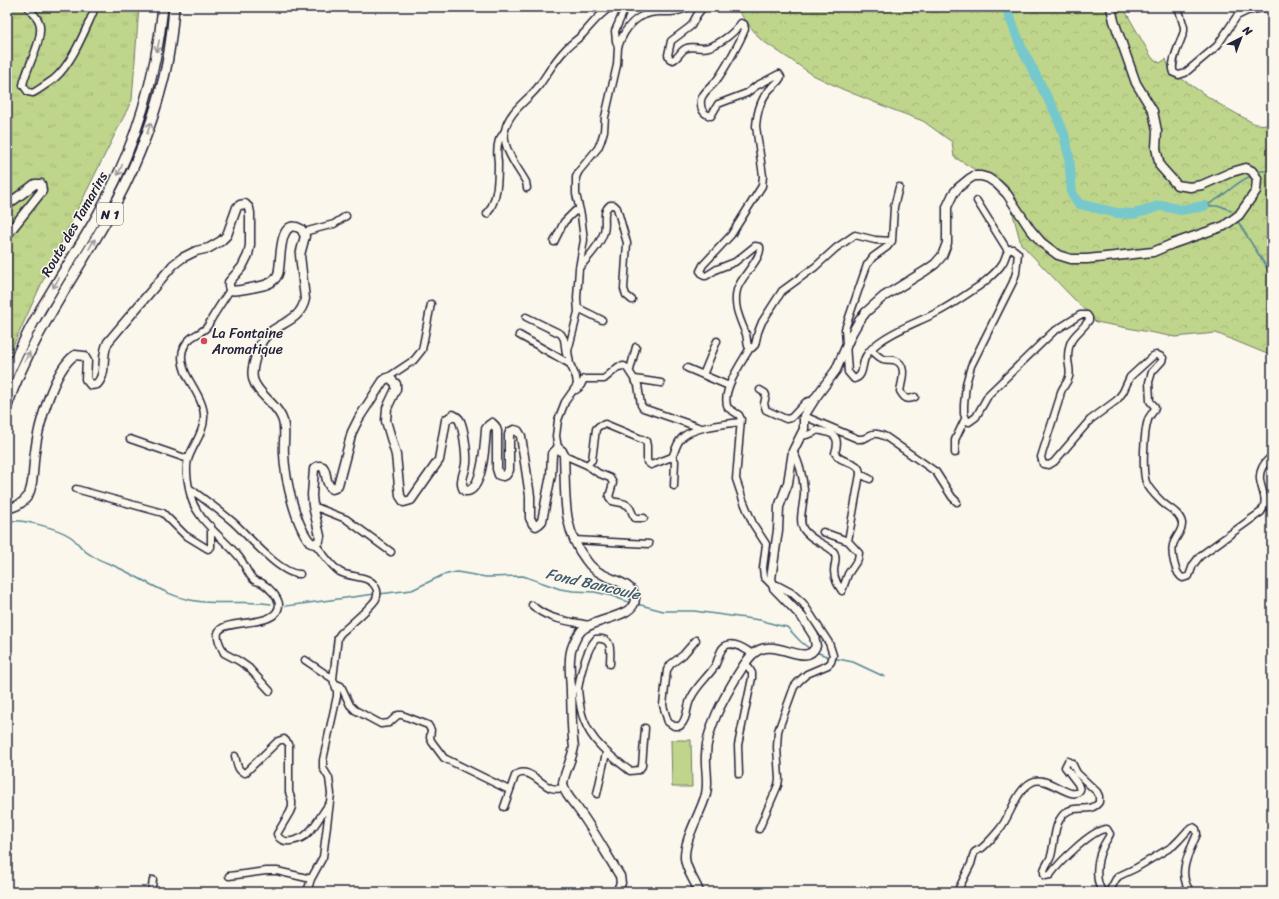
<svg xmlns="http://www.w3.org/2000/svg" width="1279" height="899" viewBox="0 0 1279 899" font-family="Sriracha,sans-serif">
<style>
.grass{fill:url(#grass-tufts);stroke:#707c63}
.forest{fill:url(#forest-crowns);stroke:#707c63}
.garden{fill:#bed58b;stroke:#707c63}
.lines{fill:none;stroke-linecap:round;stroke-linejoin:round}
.stream{stroke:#558693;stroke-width:1.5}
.river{stroke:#77c8cd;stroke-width:10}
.minor-casing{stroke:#22223b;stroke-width:9}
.major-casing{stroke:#22223b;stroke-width:11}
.highway-casing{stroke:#22223b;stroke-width:12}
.minor{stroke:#fbf7ec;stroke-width:6}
.major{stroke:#fbf7ec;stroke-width:8}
.highway{stroke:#fbf7ec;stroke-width:9}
.oneway{stroke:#99979c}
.poi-dot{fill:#d1495b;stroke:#fbf7ec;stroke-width:1.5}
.labels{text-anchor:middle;stroke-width:3;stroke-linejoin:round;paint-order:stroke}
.shield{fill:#fbf7ec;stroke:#636270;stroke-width:1}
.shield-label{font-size:13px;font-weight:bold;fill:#22223b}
.street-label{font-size:14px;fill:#22223b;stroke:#fbf7ec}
.poi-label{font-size:14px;fill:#22223b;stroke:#fbf7ec;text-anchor:start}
.water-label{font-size:15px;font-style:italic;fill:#405c6e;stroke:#fbf7ec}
</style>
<defs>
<pattern id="grass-tufts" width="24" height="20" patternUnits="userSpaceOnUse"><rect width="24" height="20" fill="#bed58b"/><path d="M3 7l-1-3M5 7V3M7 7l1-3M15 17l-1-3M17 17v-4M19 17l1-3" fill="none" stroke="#a3b779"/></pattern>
<pattern id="forest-crowns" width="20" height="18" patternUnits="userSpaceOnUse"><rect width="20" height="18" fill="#bed58b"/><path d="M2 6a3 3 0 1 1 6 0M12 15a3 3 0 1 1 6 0" fill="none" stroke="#a3b779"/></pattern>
</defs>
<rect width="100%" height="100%" fill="#fbf7ec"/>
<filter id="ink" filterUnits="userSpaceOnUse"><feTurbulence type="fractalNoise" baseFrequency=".025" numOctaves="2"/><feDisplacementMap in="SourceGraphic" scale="8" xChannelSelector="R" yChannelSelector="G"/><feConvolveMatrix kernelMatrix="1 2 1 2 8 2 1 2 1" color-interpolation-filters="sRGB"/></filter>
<g filter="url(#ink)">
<path class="grass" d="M7,7H139L132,100L50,265L7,359V167L9,129L7,128Z"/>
<path class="forest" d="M735,7H1123L1152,58L1160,63L1166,59L1170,71L1219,104L1255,124L1272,125V356L1216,333L1175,337L1096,322L1021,244L1006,188L954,157L952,142L923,121L891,109L842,89L813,75L760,39Z"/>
<path class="garden" d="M671,740H691L692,787H672Z"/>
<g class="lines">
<path class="stream" d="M1256,173L1261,171H1272
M1204,206C1222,200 1233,183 1251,176
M1205,206H1221L1231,211
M1237,220L1272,276
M7,522C18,517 60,529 71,537C78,542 82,551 91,555C100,561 111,564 121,569C146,581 168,597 196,601C221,605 246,600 271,604
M379,594L412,590L443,575L457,572L486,577L523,576L560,589L573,591L595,592L612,596L631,603
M637,604L663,611H694L760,620L777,625L787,627L800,641L811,650
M286,606L375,594
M816,652L829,657
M833,658L853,662L885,677"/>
<path class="river" d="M1006,7L1022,49L1056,114L1064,134L1069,156L1072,194L1079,204L1117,213L1133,214L1145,211L1158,206H1163L1181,210L1204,206"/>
<defs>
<path id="minor" d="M28,7C31,12 37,16 39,22C45,38 26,68 23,85L28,92L33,93C40,89 47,84 54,79C72,63 83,35 93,13
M703,7L697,15L691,26L671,41L668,55L670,59L673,60C680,57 680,50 687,48C692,46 697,48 702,48C716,48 734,33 741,23L744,24L745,29C741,40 724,71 716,81C711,88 703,91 701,100C700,109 703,114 711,116L718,104L747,93L756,86L777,75L779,74L781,77C779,82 774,85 770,89C761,98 757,114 756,126L763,176L762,186L731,235L703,265L700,271L704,276H706L717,269L735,262L755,246L760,247C762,259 740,277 737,290C733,306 740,319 746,334C747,338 747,343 748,346L752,348L755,345L758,332L762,322L782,291L815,267L836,248L855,235L875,240L892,241
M1178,7L1184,27V31C1181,42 1169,63 1174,73L1179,75L1185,73L1217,46L1237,16L1247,11L1268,7
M618,47C624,29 636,13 658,12C669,12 678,13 688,7
M899,187L894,207L892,241L887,247L873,257L867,265L845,329L848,372L854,379C865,376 861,364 866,356C869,351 874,346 878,343C896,329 916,323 936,313C952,305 967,294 982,284C989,278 997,272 1002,264C1006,259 1005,253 1010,249H1013L1018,253L1016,273L1013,282L971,366L966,384L964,405V414L967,421L969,422L976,417L989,394L1053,332L1080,315H1087L1089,318V320C1078,336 1068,335 1068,358C1068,364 1071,371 1069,377C1067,385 1060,388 1060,397L1041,457L1043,464L1049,465L1054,462L1090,420L1117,400L1123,392L1130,377L1153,356C1157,354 1159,355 1163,358L1162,361L1152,372L1149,382L1150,401L1155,407C1154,413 1149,415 1148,420C1144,431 1142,471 1146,482C1149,490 1157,497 1163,503C1170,509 1180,513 1182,523C1183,531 1175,537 1173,545C1171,553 1175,575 1183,578L1189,576L1193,565L1200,556L1261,512C1272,497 1254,484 1262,468C1264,464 1268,459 1272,456
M527,188L526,182C517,166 502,149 505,130C509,111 527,101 538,87C547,75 554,61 565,50C570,44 577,40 583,34C592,24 600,13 611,7
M977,201L1008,251
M487,214C498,199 498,180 498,162C497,155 497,146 499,140C501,137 503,134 504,132
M304,232L334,224L346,216
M554,242L564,222L575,211L580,212
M581,266C589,256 600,245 604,232C607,222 601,212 610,205H614L617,208L627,243L624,289L626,295L632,300
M230,290C224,299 218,308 212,318C210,321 209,325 206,328C202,332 195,335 191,338C178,349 181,363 187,376C194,389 205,404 204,418C204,433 192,446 188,460C185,470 188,483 190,493C195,520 223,537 239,557C245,564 247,574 254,580C257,582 260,582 262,583C269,587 278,597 279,604C279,630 222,617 218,633C216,639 222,648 224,653L239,661L249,668L270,691
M578,308L602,320
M526,317L561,334L564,339L566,354
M519,335L570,364
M750,348C742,362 720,392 728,408L739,415L741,419L736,479L743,500L753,524L766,544L763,568L764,577L771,584L777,585L792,593L803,603L829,643L833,655L831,662L828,665L807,674L799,681L794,687L778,731L777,747L779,779L778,785L759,829
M871,350C874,352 877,356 881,358C885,361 889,359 894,360C908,364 902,380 900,391C904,398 907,401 915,397
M687,368L729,386
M630,370L636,347
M703,375L717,341
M387,378L414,360L422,350L431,304
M635,379L661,383
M576,390L580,387L584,379H604L618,367L624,366L627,368L638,385L641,405L643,408L701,428
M760,390L765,393L766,395L764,404L766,410L786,419L791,418L806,402L809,401L812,402
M804,416L858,439C867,440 866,436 873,434C877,433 882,435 886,437L936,472L952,497L957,502
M800,437L813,433L817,430C833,433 841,435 835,453C841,465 860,459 860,474
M130,439L188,459
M558,448L556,436L558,420L565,402L577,385L576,377L570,364L568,351L578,312L577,298L579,268L584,240L581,215L576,194V177L579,171L598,148L601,141L604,131L605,117L617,65L618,47L616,41L615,31L622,15L623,10L621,7
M793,451C800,464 803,476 804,490C805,502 797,521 804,530C812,541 825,543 834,552C838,559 834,563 834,571C834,579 838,585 842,591L848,574L858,559L859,553L848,541L860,474L870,479
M955,453V440L965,419
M564,455L587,465L592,460L596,429L599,426L605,424L646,441L647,446V462L651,465L672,457C675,452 676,445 680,440C689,427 725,424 740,422
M672,457L675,461L674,486
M587,465L598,473L610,478L613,483L609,497L612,501C618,503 627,502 630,508C632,512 632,514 635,518H644
M189,488C204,499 219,510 233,522C248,535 280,575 300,574
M76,489L163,513L185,535L208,549L211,547V526
M313,506L346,519L391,552
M823,532L848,541
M574,540L649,544
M532,605C547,620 569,621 589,625
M696,640L683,655L671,664L667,670L663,705L667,719L668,722L674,726H680C688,719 686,707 691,698C697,685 708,677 715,666C719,659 719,648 727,645C736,642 746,650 753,654
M305,660L333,679
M334,683L341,686L350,705L355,710L381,724L389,723L398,715H402L428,725L431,730L430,738L432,742L444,758L509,790
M571,689H578C579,700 580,711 584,720C592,743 612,757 630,771L639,770L642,766L645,728
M578,689C580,675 586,650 596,639C614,637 610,652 610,664
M235,756C237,763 237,771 245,773L278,741L284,739L289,744V792L292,801V807L290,812L277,834C281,847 302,840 309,832C317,824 322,813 329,804
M739,774L738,745L752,678V673L746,663
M597,794L606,753
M504,807L515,776C527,765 540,784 551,788C555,789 560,789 564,788
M229,876L266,871H277L311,879
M151,892L153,880
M307,892L311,879L323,857L331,794L329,778L323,768V760L337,696V691L333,679L338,637L341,633C349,626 372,606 376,599C380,590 374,582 366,579C358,576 347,576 340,572C330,565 323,553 315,544
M957,892L971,864L974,853C976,850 979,850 982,848C988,843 994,836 999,830C1011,816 1015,791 1032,782C1048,774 1072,803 1080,790L1078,784L1065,767L1068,761L1072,763L1077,773L1097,792L1099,796V802C1092,813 1078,805 1068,811C1053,819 1055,843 1051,856C1049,863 1041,869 1045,876L1050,875C1058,864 1093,828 1107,829L1110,834C1108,839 1104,843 1102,849C1097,860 1094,882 1103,892
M1109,892L1116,879L1119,876L1136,868L1173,846L1179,840L1189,829L1193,827L1196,829L1197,834C1189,853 1176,874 1191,892"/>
<path id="major" d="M7,205L35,184H41L42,191L7,235
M7,508C16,508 27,501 30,491C34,479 33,464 35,452C38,426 54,369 75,355L84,356L87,361L86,379L91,385L97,384C108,372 100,357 108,342L173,265L182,258L196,251L209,248L221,241L227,235L237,207L240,205L245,204L249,208L250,213V245L248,255L242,267L229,282V286L230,290C237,292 244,289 251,288C259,286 268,286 274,280C277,277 279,273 279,269C281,258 279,216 301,229L305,236L300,255L305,299C299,328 268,320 258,350C248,378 251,383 271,403C276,408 281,414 283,421C286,432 283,443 284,454C285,478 295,525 311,543L315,544L319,541L320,536L313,506L312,495L314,469C317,466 319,465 323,467C328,474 324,482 332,489L335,488L338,485L352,432L359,418L383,381L387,378L391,379L396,384V389L387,408L386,421L396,455L400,496L404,502L411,500L439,460L446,420L453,415C457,417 460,419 461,424C464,432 467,455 466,464C465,473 458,483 465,491C483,493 485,442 486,429L489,425L492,423L495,426L497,431V469L499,475L503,476L506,475L509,470V435L510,432L514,430L518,431L521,436L530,496V518L533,524L536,526L539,524L542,521L551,475L552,454L558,448L562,451L564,455C566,493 561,528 586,560C590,566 596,571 602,574C612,580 634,584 635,598C636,618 593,618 581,631C575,638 570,650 570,659C569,670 571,682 571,693C572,711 571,729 574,747C572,759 564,774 563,783C563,791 570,799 575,805C592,827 605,852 620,876L621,883L617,892
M699,892C695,880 686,871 685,858C684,839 701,813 706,794C709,781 705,769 706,755C706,729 724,698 737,676C742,669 746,660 753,654C774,634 806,670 816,646L814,636L802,617L774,588L771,579L778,530L779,507L788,483L793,451L804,429V416L816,397L836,370L852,333L859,321L866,312L883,297L925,271L935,264L942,256L947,243V207L953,194L958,188L969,179L974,176H981L988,178L997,184L1007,194L1030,229L1042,243L1058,255L1071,259H1087L1153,252L1172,244L1224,226L1239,215L1256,191L1257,178L1252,171L1246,168L1232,172L1202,185L1190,187L1177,185L1160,166L1156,148L1157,131L1153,111L1136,83L1114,21L1111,7"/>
<path id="highway" d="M7,378C20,347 35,317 53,289C70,260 89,233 104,203C136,143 156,75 163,7
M7,406C30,338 72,281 107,219C131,177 150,132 162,85C169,60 172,33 174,7"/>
</defs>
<use href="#minor" class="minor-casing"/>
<use href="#major" class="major-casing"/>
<use href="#highway" class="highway-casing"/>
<use href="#minor" class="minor"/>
<use href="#major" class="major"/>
<use href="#highway" class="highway"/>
</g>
<defs><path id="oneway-shaft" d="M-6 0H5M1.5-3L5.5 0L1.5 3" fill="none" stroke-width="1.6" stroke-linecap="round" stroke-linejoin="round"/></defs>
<g class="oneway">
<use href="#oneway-shaft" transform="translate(158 46) rotate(102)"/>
<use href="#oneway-shaft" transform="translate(149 128) rotate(-72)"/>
<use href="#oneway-shaft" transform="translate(120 170) rotate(113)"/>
<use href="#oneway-shaft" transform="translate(92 244) rotate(-59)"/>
<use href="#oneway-shaft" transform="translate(56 283) rotate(122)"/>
<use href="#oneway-shaft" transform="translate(27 357) rotate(-63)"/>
</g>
</g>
<circle class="poi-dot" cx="204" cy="341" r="4"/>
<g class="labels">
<rect class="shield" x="97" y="203" width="26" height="22" rx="3"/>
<g class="shield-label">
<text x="110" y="219">N 1</text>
</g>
<g class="street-label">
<text transform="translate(74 224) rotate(-60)" y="5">Route des Tamarins</text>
</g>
<g class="poi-label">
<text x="212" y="338">La Fontaine<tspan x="212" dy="16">Aromatique</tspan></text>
</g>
<g class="water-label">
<text transform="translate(593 584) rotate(13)" y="5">Fond Bancoule</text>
</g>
</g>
<rect width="1279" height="899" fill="none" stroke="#fbf7ec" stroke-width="24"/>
<rect x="12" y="12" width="1255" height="875" fill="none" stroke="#22223b" stroke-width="1.5" filter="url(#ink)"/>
<g transform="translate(1241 38) rotate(42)" stroke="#fbf7ec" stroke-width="3" paint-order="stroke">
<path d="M0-3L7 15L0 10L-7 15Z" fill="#22223b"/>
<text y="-6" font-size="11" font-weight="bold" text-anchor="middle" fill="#22223b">N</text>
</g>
</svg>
